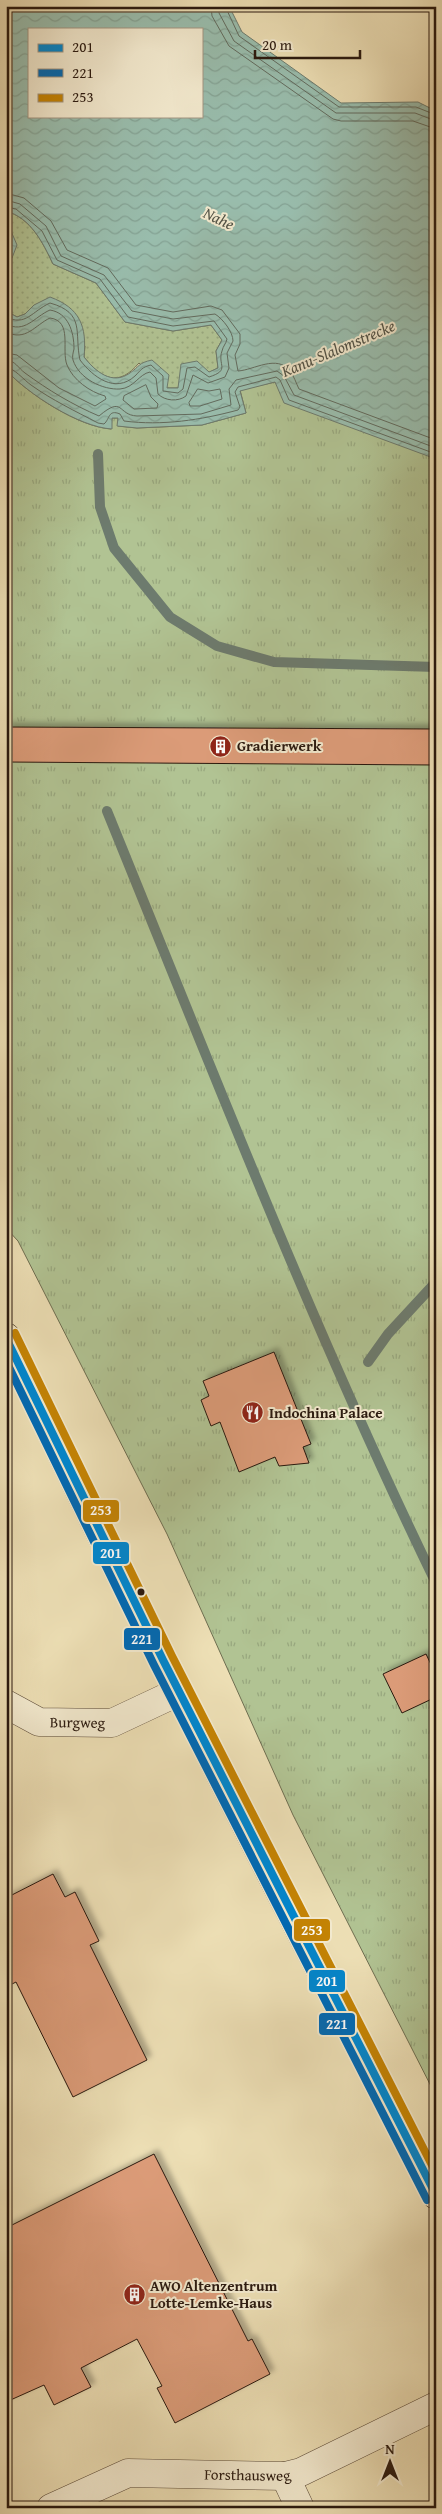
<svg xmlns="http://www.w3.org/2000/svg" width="442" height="2514" viewBox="0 0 442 2514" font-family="'Gentium Book Plus',serif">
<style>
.grass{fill:url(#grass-dots);stroke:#6e6e51}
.park{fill:url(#park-tufts);stroke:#6e6e51}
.water{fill:url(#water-waves);stroke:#6d7b6e;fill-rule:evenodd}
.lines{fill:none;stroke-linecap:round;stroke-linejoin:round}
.shore{stroke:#626b5e;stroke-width:1}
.stream{stroke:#6d7b6e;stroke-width:10}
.building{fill:#db9b78;stroke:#2a190f;filter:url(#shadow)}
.minor-casing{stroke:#5b4a38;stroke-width:29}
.primary-casing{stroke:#2a190f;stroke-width:29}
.minor{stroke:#f3eacf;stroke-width:28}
.primary{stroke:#eddfb5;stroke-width:28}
.bus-1-casing{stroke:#f3eacf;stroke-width:11}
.bus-2-casing{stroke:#f3eacf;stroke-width:11}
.bus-3-casing{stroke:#f3eacf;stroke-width:11}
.bus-1{stroke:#0086ce;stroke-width:8}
.bus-2{stroke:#0069b4;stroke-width:8}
.bus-3{stroke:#c48304;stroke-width:8}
.bus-dot{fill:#2a190f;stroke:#f3eacf;stroke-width:2}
.labels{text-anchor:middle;stroke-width:4;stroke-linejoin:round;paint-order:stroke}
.poi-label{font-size:15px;font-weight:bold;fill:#2a190f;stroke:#f3eacf;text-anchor:start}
.street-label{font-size:15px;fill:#2a190f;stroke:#f3eacf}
.water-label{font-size:16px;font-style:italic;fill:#515246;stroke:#f3eacf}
.line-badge{stroke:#f3eacf;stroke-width:2}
.badge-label{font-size:14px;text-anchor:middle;font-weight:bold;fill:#fff}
</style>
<defs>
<pattern id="grass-dots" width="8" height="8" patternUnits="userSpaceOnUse" patternTransform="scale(1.25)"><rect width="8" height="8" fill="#b1c393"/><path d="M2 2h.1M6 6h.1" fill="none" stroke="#98a77e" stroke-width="1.8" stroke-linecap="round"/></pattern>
<pattern id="park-tufts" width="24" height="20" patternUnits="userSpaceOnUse" patternTransform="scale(1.25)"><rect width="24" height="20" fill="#b1c393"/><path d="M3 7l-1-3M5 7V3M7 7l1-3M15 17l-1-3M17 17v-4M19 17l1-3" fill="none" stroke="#98a77e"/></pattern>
<pattern id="water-waves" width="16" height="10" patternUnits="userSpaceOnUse" patternTransform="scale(1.25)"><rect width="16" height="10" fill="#99bdad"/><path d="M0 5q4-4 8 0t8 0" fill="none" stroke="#84a294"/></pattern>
<filter id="shadow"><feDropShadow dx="4.5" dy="-4.5" stdDeviation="2.5" flood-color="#0004"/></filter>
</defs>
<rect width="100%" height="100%" fill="#eddfb5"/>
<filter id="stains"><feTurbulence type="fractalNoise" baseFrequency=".004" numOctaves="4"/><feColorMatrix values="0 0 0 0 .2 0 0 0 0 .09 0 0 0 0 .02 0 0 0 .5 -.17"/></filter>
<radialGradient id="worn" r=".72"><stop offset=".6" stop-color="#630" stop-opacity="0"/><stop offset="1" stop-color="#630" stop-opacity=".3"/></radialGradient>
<path class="grass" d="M6,211C31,218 43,243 53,264L96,283L125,322L173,331L211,325L222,340L216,351L218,368L178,388H167L139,363C119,387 102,380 84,357L85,346L34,305L25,314L17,317L6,311V265L12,258L11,231L6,228Z"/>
<path class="park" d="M6,370C28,394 79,427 111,429L112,418H118V426L137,428L202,425L246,413L240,390L275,382L436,459V2096L293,1815L167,1534L18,1241L6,1228Z"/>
<path class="water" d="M6,6H229L242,32L341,103L418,102L436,111V459L284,403L275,382L240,391L246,413L202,425L137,428L117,426L118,418H112V429C79,427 28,394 6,370V311L17,317L25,314L34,305L50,297C80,308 87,326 84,357C95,371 112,386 130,373C140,366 138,363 152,360L169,375L167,388H178L181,364L197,361L209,372L218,368L216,351L222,340L211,325L173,331L125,322L96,283L53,264C43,243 31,218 6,211ZM29,29H201V116H29Z
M6,228L11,231L17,245L12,258L6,265Z"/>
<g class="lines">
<path class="shore" d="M211,6L212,16L229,46L333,119L341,121H413L436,129
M218,6L219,13L234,41L336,113H415L436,121
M225,6L239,36L339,107H416L436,115
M6,193L24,198L51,221L67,250L108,268L136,305L173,312L211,306L222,310L240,334V344L235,355L238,371C254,370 277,354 290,371C294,376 296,383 299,389L436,440
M6,200L20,204L46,226L61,256L104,275L132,311L173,319L215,314C223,319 233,332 233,341L227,353L229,368L225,377L208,383L193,375L186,396C178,402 165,401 158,394L156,378L150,372C139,374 134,388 120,389C103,390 79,379 73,360C72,357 73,353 74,349C74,331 68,313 50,310C34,317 25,334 6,324
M6,207L16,209L42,231L57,260L100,279L128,317L173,326L214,321L227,339C226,344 223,346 222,351C217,365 231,370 209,377L195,367L187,368L183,389L178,393L163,391V376L151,365C142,367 141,370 135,376C115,394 93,377 80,360C74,333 86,313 50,303C32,311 26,327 6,317
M6,332C26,342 35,325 50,318C73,321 61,350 67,365C73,380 90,392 105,396L106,399L95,406L59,388L17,355L6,353
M6,360C16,361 18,368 25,373C48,390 73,405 99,416C124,395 117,415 137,416L201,414L231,405L229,389L236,380L277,371L284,376L294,395L436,448
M6,367C14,368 24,380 31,385C52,400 75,411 98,423L104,424C110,419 108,409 120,414L124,421C162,426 201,420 238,410L240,407L235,392L238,387L276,377L280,380L289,400L436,454
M146,385L151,397L158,404L157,408L134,409L123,400L124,396Z
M198,389L209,391L220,389L222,399L200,406H190L189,403Z"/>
<path class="stream" d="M98,454L100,507L114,548L170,617L217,646L274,662L436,667
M107,811C212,1069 314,1332 436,1583
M368,1362L388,1334L436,1282"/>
</g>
<path class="building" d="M6,727L436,729V765L6,762Z
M274,1352L311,1444L303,1447L309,1463L279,1466L275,1457L239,1472L220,1422L211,1426L201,1400L209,1396L203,1381Z
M426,1654L436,1675V1697L402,1713L383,1674Z
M53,1874L65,1897L75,1892L99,1941L90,1945L147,2060L73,2097L16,1982L6,1987V1898Z
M154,2154L248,2341L252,2339L270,2374L175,2423L157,2388L162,2386L137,2339L81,2368L91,2387L54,2405L44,2385L6,2402V2228Z"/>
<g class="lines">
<defs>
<g id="minor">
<path id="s1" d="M6,1704L39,1722L112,1723L178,1692"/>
<path d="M285,2476L300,2508"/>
<path id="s2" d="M51,2508L128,2473L285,2476L301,2472L436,2406"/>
</g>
<path id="primary" d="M6,1337C142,1626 289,1910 436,2195"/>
</defs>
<use href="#minor" class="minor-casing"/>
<use href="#primary" class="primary-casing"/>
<use href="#minor" class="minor"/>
<use href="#primary" class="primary"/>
<defs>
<path id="bus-1" d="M6,1338L163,1660L436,2195"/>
<path id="bus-2" d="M6,1361L154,1665L427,2200"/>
<path id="bus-3" d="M15,1333L172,1656L436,2173"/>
</defs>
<use href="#bus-1" class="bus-1-casing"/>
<use href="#bus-2" class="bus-2-casing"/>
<use href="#bus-3" class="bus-3-casing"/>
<use href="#bus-1" class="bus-1"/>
<use href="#bus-2" class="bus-2"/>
<use href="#bus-3" class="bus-3"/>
</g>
<defs>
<symbol id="building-disc" viewBox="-11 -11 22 22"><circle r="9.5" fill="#8f2418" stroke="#f3eacf"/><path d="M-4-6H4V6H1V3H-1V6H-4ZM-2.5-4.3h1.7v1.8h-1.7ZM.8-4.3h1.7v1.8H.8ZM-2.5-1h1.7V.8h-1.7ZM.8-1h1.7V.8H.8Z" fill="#fff"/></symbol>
<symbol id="restaurant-disc" viewBox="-11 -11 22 22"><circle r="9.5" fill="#8f2418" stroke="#f3eacf"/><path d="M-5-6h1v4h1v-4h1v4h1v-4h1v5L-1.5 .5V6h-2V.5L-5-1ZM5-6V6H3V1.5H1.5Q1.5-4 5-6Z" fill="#fff"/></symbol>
</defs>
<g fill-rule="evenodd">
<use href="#building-disc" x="208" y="734" width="25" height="25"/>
<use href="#restaurant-disc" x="240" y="1400" width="25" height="25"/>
<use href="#building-disc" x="122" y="2282" width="25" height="25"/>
</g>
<circle class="bus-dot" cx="141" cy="1592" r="4.5"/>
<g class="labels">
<g class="poi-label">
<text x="237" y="751">Gradierwerk</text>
<text x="269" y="1418">Indochina Palace</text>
<text x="150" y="2291">AWO Altenzentrum<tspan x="150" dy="17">Lotte-Lemke-Haus</tspan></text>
</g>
<g class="street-label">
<text dy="5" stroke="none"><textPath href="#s1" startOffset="76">Burgweg</textPath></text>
<text dy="5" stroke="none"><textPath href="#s2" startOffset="204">Forsthausweg</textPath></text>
</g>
<g class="water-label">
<text transform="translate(219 218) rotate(25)" y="6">Nahe</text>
<text transform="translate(338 348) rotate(-23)" y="6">Kanu-Slalomstrecke</text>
</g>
</g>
<g class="line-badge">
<rect x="82" y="1499" width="38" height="24" rx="5" fill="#c48304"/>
<rect x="92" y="1541" width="38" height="24" rx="5" fill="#0086ce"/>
<rect x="123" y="1627" width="38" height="24" rx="5" fill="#0069b4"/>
<rect x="293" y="1918" width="38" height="24" rx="5" fill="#c48304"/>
<rect x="308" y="1969" width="38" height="24" rx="5" fill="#0086ce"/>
<rect x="318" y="2012" width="38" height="24" rx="5" fill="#0069b4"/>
</g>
<g class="badge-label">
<text x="101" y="1515">253</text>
<text x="111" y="1558">201</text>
<text x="142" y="1644">221</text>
<text x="312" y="1935">253</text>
<text x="327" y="1986">201</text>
<text x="337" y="2029">221</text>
</g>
<rect width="442" height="2514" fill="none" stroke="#eddfb5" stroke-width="25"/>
<rect x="8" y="8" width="427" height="2499" fill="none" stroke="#2a190f" stroke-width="2.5"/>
<rect x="12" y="12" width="417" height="2489" fill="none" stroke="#2a190f"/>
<rect x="28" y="28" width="175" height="90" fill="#f3eacf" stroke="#a39682"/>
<rect x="38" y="44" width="25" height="8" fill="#0086ce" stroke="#a39682"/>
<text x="72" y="52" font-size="15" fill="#2a190f">201</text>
<rect x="38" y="69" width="25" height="8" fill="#0069b4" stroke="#a39682"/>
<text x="72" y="78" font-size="15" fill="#2a190f">221</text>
<rect x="38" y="94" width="25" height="8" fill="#c48304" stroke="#a39682"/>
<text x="72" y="102" font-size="15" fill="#2a190f">253</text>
<g transform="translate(390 2462)" stroke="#f3eacf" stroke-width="4" paint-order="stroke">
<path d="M0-4L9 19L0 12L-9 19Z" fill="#2a190f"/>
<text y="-8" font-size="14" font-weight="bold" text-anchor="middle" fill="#2a190f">N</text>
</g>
<path d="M255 50v8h105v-8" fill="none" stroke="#2a190f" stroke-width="2.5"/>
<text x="262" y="50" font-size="15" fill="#2a190f" stroke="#f3eacf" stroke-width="4" paint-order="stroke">20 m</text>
<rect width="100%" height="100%" filter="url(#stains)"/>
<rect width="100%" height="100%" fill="url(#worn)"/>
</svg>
